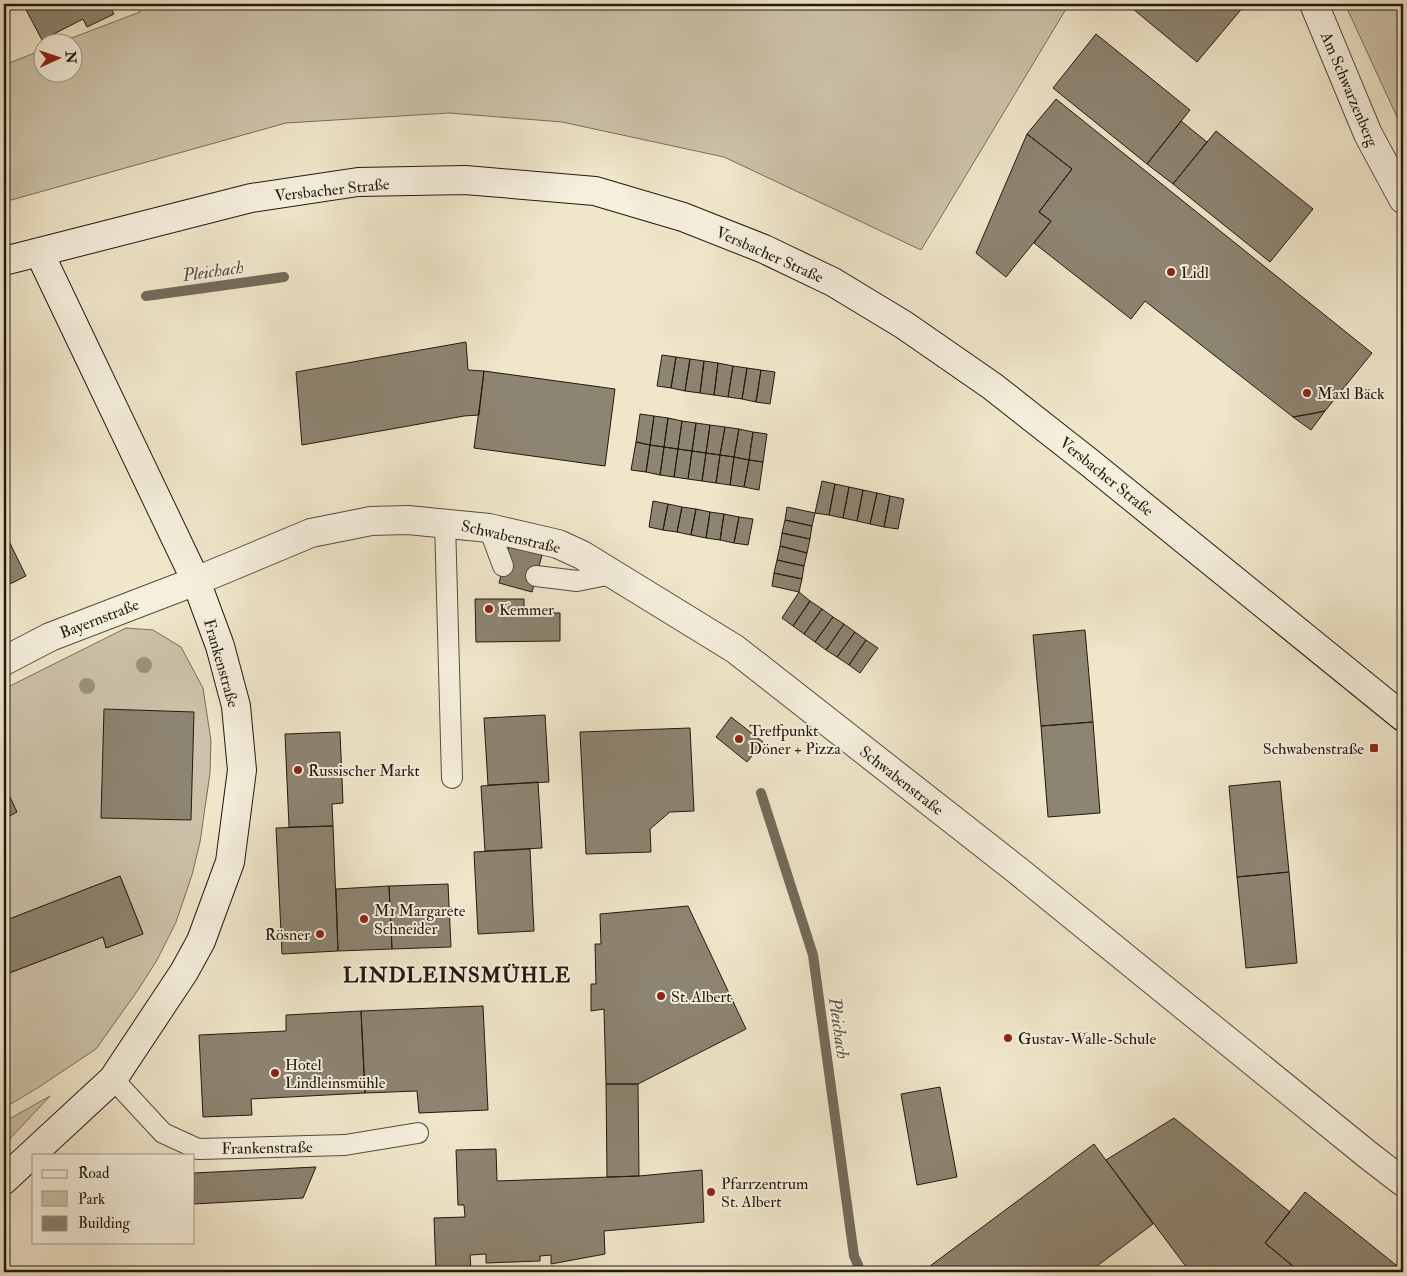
<svg xmlns="http://www.w3.org/2000/svg" width="1407" height="1276" viewBox="0 0 1407 1276" font-family="'IM FELL Double Pica',serif">
<style>
.green{fill:#cdc3aa;stroke:#776e5d}
.lines{fill:none;stroke-linecap:round;stroke-linejoin:round}
.stream{stroke:#736b5a;stroke-width:10}
.building{fill:#8d8471;stroke:#211a10}
.lane-casing{stroke:#554d3e;stroke-width:22}
.street-casing{stroke:#554d3e;stroke-width:30}
.secondary-casing{stroke:#211a10;stroke-width:30}
.lane{stroke:#f5efdd;stroke-width:20}
.street{stroke:#f5efdd;stroke-width:28}
.secondary{stroke:#f5efdd;stroke-width:28}
.tree{fill:#9b927d}
.poi-dot{fill:#8f2418;stroke:#f5efdd;stroke-width:2}
.labels{text-anchor:middle;stroke-width:4;stroke-linejoin:round;paint-order:stroke}
.street-label{font-size:16px;fill:#211a10;stroke:#f5efdd}
.poi-label{font-size:16px;fill:#211a10;stroke:#f5efdd;text-anchor:start}
.water-label{font-size:18px;font-style:italic;fill:#585041;stroke:#f5efdd}
.district-label{font-size:21px;font-weight:bold;letter-spacing:1px;fill:#211a10;stroke:#f5efdd}
</style>
<rect width="100%" height="100%" fill="#f0e6ca"/>
<filter id="stains"><feTurbulence type="fractalNoise" baseFrequency=".004" numOctaves="4"/><feColorMatrix values="0 0 0 0 .2 0 0 0 0 .09 0 0 0 0 .02 0 0 0 .5 -.17"/></filter>
<radialGradient id="worn" r=".72"><stop offset=".6" stop-color="#630" stop-opacity="0"/><stop offset="1" stop-color="#630" stop-opacity=".3"/></radialGradient>
<path class="green" d="M138,4H1069L921,250L724,157L562,122L449,113L286,123L4,202V65L42,50V72H72V42H61L140,12Z
M1345,4H1403V130Z
M126,628L153,630L181,647L203,688L211,741L210,773L200,842L192,875L176,922L157,960L138,990L96,1049L39,1087L4,1108V975L103,937L107,948L143,933L120,876L4,921V689Z
M50,1096L4,1145V1122Z
M795,1267L796,1272H668V1270Z"/>
<g class="lines">
<path class="stream" d="M146,296L284,277
M761,793L813,955L854,1256L861,1272"/>
</g>
<path class="building" d="M23,4H108L114,14L87,27L83,19L42,40Z
M1127,4H1241L1244,6L1197,62Z
M1096,34L1190,110L1147,164L1053,88Z
M1056,99L1372,353L1325,411L1293,417L1145,301L1131,319L1034,243L1051,221L1039,212L1072,169L1027,134Z
M1181,121L1207,142L1173,184L1147,164Z
M1216,131L1313,209L1270,262L1173,184Z
M1027,134L1072,169L1039,212L1051,221L1006,277L976,253Z
M466,342L468,370L484,371L479,415L464,416L302,445L296,372Z
M662,355L676,357L671,388L657,386Z
M676,357L690,359L685,391L671,388Z
M690,359L704,361L700,393L685,391Z
M704,361L718,363L714,395L700,393Z
M718,363L733,366L728,397L714,395Z
M733,366L747,368L742,399L728,397Z
M747,368L761,370L756,402L742,399Z
M761,370L775,372L770,404L756,402Z
M484,371L615,389L605,466L474,448Z
M1325,411L1311,430L1293,417L1311,414Z
M640,414L654,416L650,445L636,442Z
M654,416L668,418L664,447L650,445Z
M668,418L682,421L678,449L664,447Z
M682,421L696,423L692,451L678,449Z
M696,423L710,425L706,453L692,451Z
M710,425L725,427L720,455L706,453Z
M725,427L739,429L734,457L720,455Z
M739,429L753,432L749,460L734,457Z
M753,432L767,434L763,462L749,460Z
M636,442L650,445L646,472L631,470Z
M650,445L664,447L660,475L646,472Z
M664,447L678,449L674,477L660,475Z
M678,449L692,451L688,479L674,477Z
M692,451L706,453L702,481L688,479Z
M706,453L720,455L716,483L702,481Z
M720,455L734,457L730,485L716,483Z
M734,457L749,460L744,487L730,485Z
M749,460L763,462L759,490L744,487Z
M822,481L835,484L829,515L815,513Z
M835,484L849,487L843,518L829,515Z
M849,487L863,490L857,521L843,518Z
M863,490L877,493L870,524L857,521Z
M877,493L890,496L884,527L870,524Z
M890,496L904,499L898,529L884,527Z
M653,501L668,504L663,530L649,527Z
M668,504L682,507L677,532L663,530Z
M682,507L696,509L691,535L677,532Z
M787,507L815,513L812,526L785,520Z
M696,509L710,512L706,538L691,535Z
M710,512L724,514L720,540L706,538Z
M724,514L739,517L734,543L720,540Z
M739,517L753,519L748,545L734,543Z
M785,520L812,526L810,539L782,533Z
M4,531L26,576L4,587Z
M782,533L810,539L807,553L780,546Z
M509,546L542,555L532,592L499,583Z
M780,546L807,553L804,566L777,560Z
M777,560L804,566L802,579L774,573Z
M774,573L802,579L799,592L772,586Z
M799,592L810,601L793,626L782,618Z
M475,599H524V613H560V641L476,642Z
M810,601L822,609L804,634L793,626Z
M822,609L833,617L815,642L804,634Z
M833,617L844,624L826,650L815,642Z
M844,624L855,632L837,657L826,650Z
M1085,630L1093,722L1041,726L1033,635Z
M855,632L866,640L849,665L837,657Z
M866,640L878,648L860,673L849,665Z
M104,709L194,712L191,820L101,818Z
M545,715L549,782L488,785L484,718Z
M731,717L763,742L747,762L716,737Z
M1093,722L1100,813L1048,817L1041,726Z
M690,728L694,811L670,812L650,829L651,852L586,854L580,732Z
M340,732L343,803L332,804L333,826L289,827L285,734Z
M1280,781L1289,872L1237,877L1229,786Z
M538,782L542,848L485,851L481,786Z
M4,784L17,812L4,819Z
M333,826L338,951L282,954L276,828Z
M530,849L534,931L478,934L474,852Z
M1289,872L1297,963L1246,968L1237,877Z
M120,876L143,934L106,948L103,937L4,975V921Z
M448,884L451,947L392,949L389,886Z
M389,886L392,949L338,951L336,889Z
M688,906L746,1029L638,1084H606L604,1009L591,1011V984H596L595,944H601L600,914Z
M483,1006L488,1110L419,1113L417,1091L365,1093L361,1011Z
M361,1011L365,1093L251,1099L252,1115L203,1117L199,1035L286,1031V1015Z
M606,1084H638L639,1176L607,1177Z
M940,1087L957,1177L917,1185L901,1094Z
M1174,1118L1290,1212L1265,1243L1298,1270L1295,1272H1190L1106,1160Z
M1094,1144L1153,1224L1089,1272H922Z
M496,1149L497,1181L639,1176L702,1170L704,1222L604,1231L605,1254L551,1264V1255L540,1256V1261L486,1263V1254L470,1255L471,1272H436L434,1218L465,1217L464,1205H458L456,1150Z
M316,1167L303,1198L194,1204V1173Z
M1305,1192L1401,1269L1399,1272H1300L1265,1243Z"/>
<g class="lines">
<defs>
<path id="lane" d="M445,522L452,778
M489,528L503,566
M536,576L577,581L612,574
M113,1079L163,1133L198,1149L345,1145L418,1133"/>
<path id="street" d="M1314,4L1368,134L1403,199
M4,661L50,637L196,581L311,533L371,521L408,520L489,528L558,544L582,555L735,649L1017,870L1368,1155L1403,1182"/>
<path id="secondary" d="M4,261L251,198L358,182L465,180L595,191L683,217L764,249L833,282L904,325L992,386L1090,463L1403,717
M4,1180L113,1079L184,972L201,941L230,862L242,770L236,706L220,646L196,581L39,252"/>
</defs>
<use href="#lane" class="lane-casing"/>
<use href="#street" class="street-casing"/>
<use href="#secondary" class="secondary-casing"/>
<use href="#lane" class="lane"/>
<use href="#street" class="street"/>
<use href="#secondary" class="secondary"/>
</g>
<g class="tree">
<circle cx="144" cy="665" r="8"/>
<circle cx="87" cy="686" r="8"/>
</g>
<g class="poi-dot">
<circle cx="1171" cy="272" r="5"/>
<circle cx="1307" cy="393" r="5"/>
<circle cx="489" cy="609" r="5"/>
<circle cx="739" cy="739" r="5"/>
<rect x="1369" y="743" width="10" height="10" rx="2.5"/>
<circle cx="298" cy="770" r="5"/>
<circle cx="364" cy="919" r="5"/>
<circle cx="320" cy="934" r="5"/>
<circle cx="661" cy="996" r="5"/>
<circle cx="1008" cy="1038" r="5"/>
<circle cx="275" cy="1073" r="5"/>
<circle cx="711" cy="1192" r="5"/>
</g>
<g class="labels">
<g class="street-label">
<text transform="translate(1350 89) rotate(67)" y="6">Am Schwarzenberg</text>
<text transform="translate(332 189) rotate(-6)" y="6">Versbacher Straße</text>
<text transform="translate(770 254) rotate(24)" y="6">Versbacher Straße</text>
<text transform="translate(1107 476) rotate(39)" y="6">Versbacher Straße</text>
<text transform="translate(511 536) rotate(13)" y="6">Schwabenstraße</text>
<text transform="translate(99 618) rotate(-21)" y="6">Bayernstraße</text>
<text transform="translate(222 663) rotate(74)" y="6">Frankenstraße</text>
<text transform="translate(902 780) rotate(38)" y="6">Schwabenstraße</text>
<text transform="translate(267 1147) rotate(-1)" y="6">Frankenstraße</text>
</g>
<g class="poi-label">
<text x="1181" y="278">Lidl</text>
<text x="1317" y="399">Maxl Bäck</text>
<text x="499" y="615">Kemmer</text>
<text x="749" y="736">Treffpunkt<tspan x="749" dy="18">Döner + Pizza</tspan></text>
<text x="1364" y="754" text-anchor="end">Schwabenstraße</text>
<text x="308" y="776">Russischer Markt</text>
<text x="374" y="916">M1 Margarete<tspan x="374" dy="18">Schneider</tspan></text>
<text x="310" y="940" text-anchor="end">Rösner</text>
<text x="671" y="1002">St. Albert</text>
<text x="1018" y="1044">Gustav-Walle-Schule</text>
<text x="285" y="1070">Hotel<tspan x="285" dy="18">Lindleinsmühle</tspan></text>
<text x="721" y="1189">Pfarrzentrum<tspan x="721" dy="18">St. Albert</tspan></text>
</g>
<g class="water-label">
<text transform="translate(213 271) rotate(-8)" y="6">Pleichach</text>
<text transform="translate(839 1028) rotate(82)" y="6">Pleichach</text>
</g>
<g class="district-label">
<text x="457" y="982">LINDLEINSMÜHLE</text>
</g>
</g>
<rect width="1407" height="1276" fill="none" stroke="#f0e6ca" stroke-width="20"/>
<rect x="5" y="5" width="1397" height="1266" fill="none" stroke="#211a10" stroke-width="2.5"/>
<rect x="10" y="10" width="1387" height="1256" fill="none" stroke="#211a10"/>
<rect x="32" y="1154" width="162" height="90" fill="#f5efdd" stroke="#a09a8b"/>
<rect x="42" y="1170" width="25" height="8" fill="#f5efdd" stroke="#a09a8b"/>
<text x="78" y="1178" font-size="15" fill="#211a10">Road</text>
<rect x="42" y="1191" width="25" height="15" fill="#cdc3aa" stroke="#a09a8b"/>
<text x="78" y="1204" font-size="15" fill="#211a10">Park</text>
<rect x="42" y="1216" width="25" height="15" fill="#8d8471" stroke="#a09a8b"/>
<text x="78" y="1228" font-size="15" fill="#211a10">Building</text>
<g transform="translate(58 58) rotate(87)"><circle r="24" fill="#f5efdd" stroke="#a09a8b"/>
<path d="M0-4L9 19L0 12L-9 19Z" fill="#8f2418"/>
<text y="-8" font-size="14" font-weight="bold" text-anchor="middle" fill="#211a10">N</text>
</g>
<rect width="100%" height="100%" filter="url(#stains)"/>
<rect width="100%" height="100%" fill="url(#worn)"/>
</svg>
